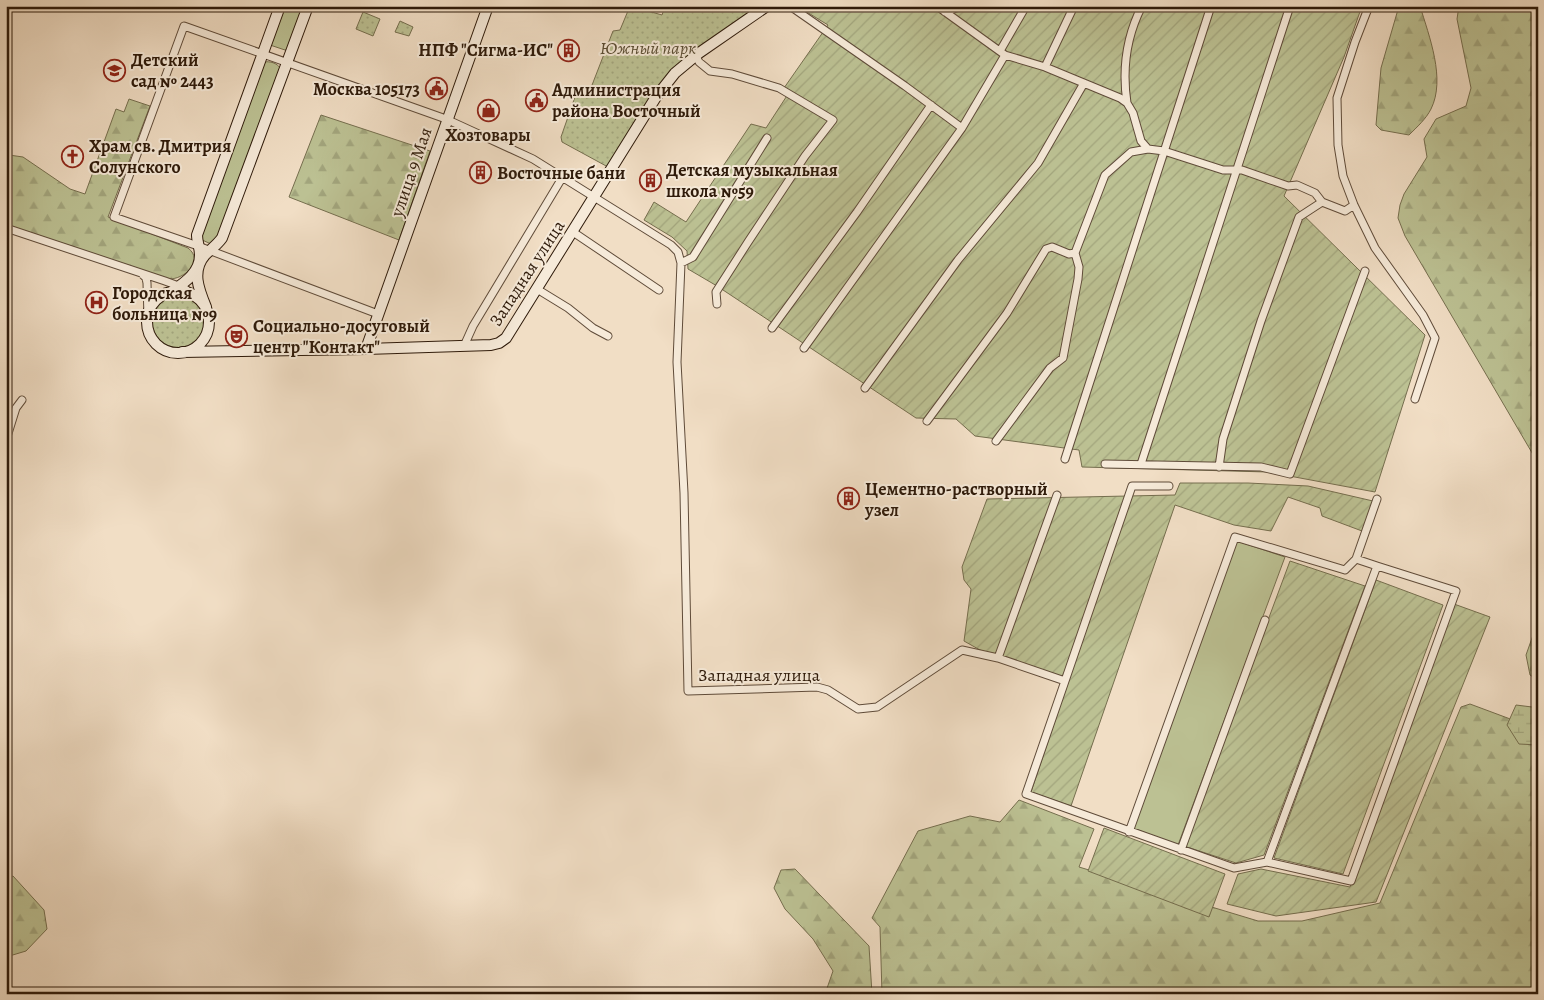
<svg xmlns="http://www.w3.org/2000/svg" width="1544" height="1000" viewBox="0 0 1544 1000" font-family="Alegreya,serif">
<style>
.grass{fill:#bcc193;stroke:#756e4e}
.forest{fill:url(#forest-firs);stroke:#756e4e}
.wetland{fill:url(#wetland-marsh);stroke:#756e4e}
.park{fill:url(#park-dots);stroke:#756e4e}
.garden{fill:url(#garden-furrows);stroke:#756e4e}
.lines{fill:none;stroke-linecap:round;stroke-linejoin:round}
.street-casing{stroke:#5f4b39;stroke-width:9}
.secondary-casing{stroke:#2e1a0a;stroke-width:12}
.street{stroke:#f6ead9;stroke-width:7}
.secondary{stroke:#f6ead9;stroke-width:10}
.labels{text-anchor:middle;stroke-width:4;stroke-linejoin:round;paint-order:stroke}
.park-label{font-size:18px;font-style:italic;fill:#594c33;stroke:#f6ead9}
.poi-label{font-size:18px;font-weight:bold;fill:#2e1a0a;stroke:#f6ead9;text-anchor:start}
.street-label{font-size:18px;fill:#2e1a0a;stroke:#f6ead9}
</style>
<defs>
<pattern id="forest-firs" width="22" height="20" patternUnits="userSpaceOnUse" patternTransform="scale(1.25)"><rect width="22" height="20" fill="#bcc193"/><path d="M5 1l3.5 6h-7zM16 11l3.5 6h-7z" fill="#a2a57d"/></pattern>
<pattern id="wetland-marsh" width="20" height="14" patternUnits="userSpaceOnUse" patternTransform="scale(1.25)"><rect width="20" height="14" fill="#bcc193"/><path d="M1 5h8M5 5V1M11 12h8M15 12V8" fill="none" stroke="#a2a57d"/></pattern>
<pattern id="park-dots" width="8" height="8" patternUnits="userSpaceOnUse" patternTransform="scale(1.25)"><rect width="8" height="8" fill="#bcc193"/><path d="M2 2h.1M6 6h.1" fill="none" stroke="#a2a57d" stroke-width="1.8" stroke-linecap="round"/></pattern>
<pattern id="garden-furrows" width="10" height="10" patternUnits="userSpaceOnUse" patternTransform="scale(1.25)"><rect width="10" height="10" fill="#bcc193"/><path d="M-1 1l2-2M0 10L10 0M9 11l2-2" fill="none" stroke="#a2a57d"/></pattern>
</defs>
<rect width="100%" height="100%" fill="#f1dec5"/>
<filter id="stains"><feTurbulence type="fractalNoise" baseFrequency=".004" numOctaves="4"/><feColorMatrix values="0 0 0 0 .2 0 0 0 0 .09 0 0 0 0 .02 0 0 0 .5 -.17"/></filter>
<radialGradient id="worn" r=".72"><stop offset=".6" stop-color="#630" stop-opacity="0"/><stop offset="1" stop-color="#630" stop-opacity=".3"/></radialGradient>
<path class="grass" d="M282,6H304L289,49L285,50L270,45Z
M264,62C270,61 277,63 280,68L218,241L211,244L200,239Z
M1237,541L1285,557L1178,845L1133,828Z"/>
<path class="forest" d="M1399,6H1420C1429,36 1446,79 1431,109C1426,119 1417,127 1409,135L1381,130L1376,125L1381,68Z
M1459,6H1538V463L1405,236L1398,218L1400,205L1404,194L1427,157L1424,139L1436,119L1466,106L1471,88L1457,19Z
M129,99L150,106L108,217L188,248C205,261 184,280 168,279L6,225V160L9,155L23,157L70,189L85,194L116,109L124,112Z
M321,115L430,151L399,240L289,197Z
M1538,621V680L1530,675L1526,655Z
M1470,704L1521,723L1538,717V994H882L880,927L872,918L918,831L970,816L1000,822L1019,800L1094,829L1079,867L1258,921H1302L1380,903L1461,707Z
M795,869L869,946L872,994H825L833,971L813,939L785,909L774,888L781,870Z
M13,876L44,910L47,929L26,951L6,957V878Z"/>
<path class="wetland" d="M1516,705L1532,707L1538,710V745L1519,744L1507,725Z"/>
<path class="park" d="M630,6L662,15L665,6H763L700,46L675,68L608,167L562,142L561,137L576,94L587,98L613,31L620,30Z
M363,12L380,19L373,36L356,29Z
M400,21L413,27L409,36L395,32Z
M152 321a27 27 0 1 1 54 0a27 27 0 1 1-54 0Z"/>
<path class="garden" d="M797,6H1362L1344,57L1284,196L1425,335L1375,492L1268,472L1082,467L1079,450L975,436L956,419L916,418L717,286L688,269L687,251L672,237L644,220L654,202L686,222L751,124L766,128L790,91L784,88L828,25Z
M1180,483H1248L1308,486L1373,501L1362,531L1322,516L1320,508L1288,497L1271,531L1234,525L1175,505L1071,806L1031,792L1069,679L980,650L964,641L971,589L964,580L962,567L987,499L1175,495Z
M1290,561L1365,586L1264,855L1236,863L1184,846Z
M1376,580L1443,605L1343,874L1274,858Z
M1454,604L1490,617L1376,902L1276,916L1227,904L1238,874L1261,869L1350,887Z
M1104,828L1225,874L1209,917L1088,871Z"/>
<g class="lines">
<defs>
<path id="street" d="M649,6H653
M790,6L905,86L962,128
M937,6L1005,55L1045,67L1120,98L1127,103L1133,113L1141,141L1148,149L1164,151L1223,170H1242L1288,186L1297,185L1315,193L1322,202L1345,211L1354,205
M1369,6L1355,42L1337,98L1338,145L1343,176L1354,205L1375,248L1423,315L1435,338L1415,399
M945,12L962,6
M1000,51L1026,6
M696,56L699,62L710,71L732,74L779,88L833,120L805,156L748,242L716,292L717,304
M1045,67L1074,6
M1127,103C1122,69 1126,37 1142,6
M6,228L165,281L184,288L194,295
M573,232L659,290
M681,263L693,257L767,138
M143,275L146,278L147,283L148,318
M537,289L568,308L593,328L608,336
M378,314L198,246L114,217L184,26L446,119L533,159L671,245L678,252L681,263L677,362L684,493L688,691L817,687L828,690L858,709L877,707L962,650L998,658L1065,681L1026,794L1234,868L1267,862L1377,566L1356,559L1377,499
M772,328L857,212L931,105
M464,346L473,326L562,178
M804,348L962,128L1005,55
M865,388L958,260L1038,163L1084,83
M927,421L1007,313L1046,249L1052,247L1069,254L1075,253L1105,175L1131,152L1148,149
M6,440L16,408L22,400
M996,441L1050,368L1063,358L1078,279L1079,267L1075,253
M1065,459L1211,6
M1105,464L1261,467L1290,474L1365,271
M1141,464L1290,6
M1219,467L1223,439L1261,321L1299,217L1322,202
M998,658L1057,495
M1065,681L1132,486H1169
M1129,832L1235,537L1345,570L1356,559
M1181,850L1265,620
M1267,862L1351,881L1456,591L1377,566"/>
<path id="secondary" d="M147 322a31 31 0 1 1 62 0a31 31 0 1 1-62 0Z
M171,292C184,283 200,273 200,255C200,248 197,242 197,235L280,6
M206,307C199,290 191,271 205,255C211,249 217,245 222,238L308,6
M366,349L488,6
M182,352L366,349L491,345L499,343L506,338L656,97L675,73L699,53L767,6"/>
</defs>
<use href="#street" class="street-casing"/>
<use href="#secondary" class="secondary-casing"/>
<use href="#street" class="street"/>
<use href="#secondary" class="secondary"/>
</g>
<defs>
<symbol id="building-ring" viewBox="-11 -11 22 22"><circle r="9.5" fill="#f6ead9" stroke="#8f2418" stroke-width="1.5"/><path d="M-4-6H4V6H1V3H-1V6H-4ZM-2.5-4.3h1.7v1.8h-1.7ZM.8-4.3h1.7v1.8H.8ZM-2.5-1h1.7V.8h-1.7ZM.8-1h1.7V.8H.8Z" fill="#8f2418"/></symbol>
<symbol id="school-ring" viewBox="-11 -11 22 22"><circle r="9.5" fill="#f6ead9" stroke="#8f2418" stroke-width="1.5"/><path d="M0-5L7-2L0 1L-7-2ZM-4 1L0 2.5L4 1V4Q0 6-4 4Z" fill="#8f2418"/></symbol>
<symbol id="civic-ring" viewBox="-11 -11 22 22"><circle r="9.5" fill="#f6ead9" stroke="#8f2418" stroke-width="1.5"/><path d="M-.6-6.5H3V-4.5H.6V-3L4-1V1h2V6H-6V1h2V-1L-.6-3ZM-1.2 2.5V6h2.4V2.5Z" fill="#8f2418"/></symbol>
<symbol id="shop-ring" viewBox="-11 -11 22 22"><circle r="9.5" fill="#f6ead9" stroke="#8f2418" stroke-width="1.5"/><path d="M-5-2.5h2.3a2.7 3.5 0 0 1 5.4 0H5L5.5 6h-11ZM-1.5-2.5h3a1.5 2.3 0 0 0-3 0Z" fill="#8f2418"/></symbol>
<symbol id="church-ring" viewBox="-11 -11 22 22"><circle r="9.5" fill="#f6ead9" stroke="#8f2418" stroke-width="1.5"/><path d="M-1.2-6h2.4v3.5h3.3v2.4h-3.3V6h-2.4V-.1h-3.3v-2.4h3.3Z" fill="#8f2418"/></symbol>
<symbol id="hospital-ring" viewBox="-11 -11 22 22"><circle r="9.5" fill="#f6ead9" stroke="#8f2418" stroke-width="1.5"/><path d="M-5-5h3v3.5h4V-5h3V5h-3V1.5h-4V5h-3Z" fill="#8f2418"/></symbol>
<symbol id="theatre-ring" viewBox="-11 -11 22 22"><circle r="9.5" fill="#f6ead9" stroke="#8f2418" stroke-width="1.5"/><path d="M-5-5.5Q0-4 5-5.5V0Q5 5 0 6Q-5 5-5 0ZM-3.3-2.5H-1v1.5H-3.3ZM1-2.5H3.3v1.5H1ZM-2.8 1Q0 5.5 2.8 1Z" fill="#8f2418"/></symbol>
</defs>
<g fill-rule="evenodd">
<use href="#building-ring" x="556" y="38" width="25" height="25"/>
<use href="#school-ring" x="102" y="58" width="25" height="25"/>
<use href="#civic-ring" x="424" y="76" width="25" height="25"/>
<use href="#civic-ring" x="524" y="88" width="25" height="25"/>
<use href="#shop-ring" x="476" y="98" width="25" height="25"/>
<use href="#church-ring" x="60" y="144" width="25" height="25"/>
<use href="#building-ring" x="468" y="160" width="25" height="25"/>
<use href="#building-ring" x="638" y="168" width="25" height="25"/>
<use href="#hospital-ring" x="84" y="290" width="25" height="25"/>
<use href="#theatre-ring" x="224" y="324" width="25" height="25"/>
<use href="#building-ring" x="836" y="486" width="25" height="25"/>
</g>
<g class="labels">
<g class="park-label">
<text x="648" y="54">Южный парк</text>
</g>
<g class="poi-label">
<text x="553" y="56" text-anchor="end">НПФ "Сигма-ИС"</text>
<text x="131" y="66">Детский<tspan x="131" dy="21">сад № 2443</tspan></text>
<text x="420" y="95" text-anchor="end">Москва 105173</text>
<text x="552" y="96">Администрация<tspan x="552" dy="21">района Восточный</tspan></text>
<text x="488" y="141" text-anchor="middle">Хозтовары</text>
<text x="89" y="152">Храм св. Дмитрия<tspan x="89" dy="21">Солунского</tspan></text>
<text x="666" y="176">Детская музыкальная<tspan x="666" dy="21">школа №59</tspan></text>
<text x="497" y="179">Восточные бани</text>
<text x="112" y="299">Городская<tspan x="112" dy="21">больница №9</tspan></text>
<text x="253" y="332">Социально-досуговый<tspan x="253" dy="21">центр "Контакт"</tspan></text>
<text x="865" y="495">Цементно-растворный<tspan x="865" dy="21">узел</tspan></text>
</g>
<g class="street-label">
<text transform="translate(411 172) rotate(-71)" y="6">улица 9 Мая</text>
<text transform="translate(527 273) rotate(-57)" y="6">Западная улица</text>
<text x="759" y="681">Западная улица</text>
</g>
</g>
<rect width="1544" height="1000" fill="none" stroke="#f1dec5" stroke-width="25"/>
<rect x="8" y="8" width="1529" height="985" fill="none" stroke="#2e1a0a" stroke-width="2.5"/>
<rect x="12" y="12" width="1519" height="975" fill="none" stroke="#2e1a0a"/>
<rect width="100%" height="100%" filter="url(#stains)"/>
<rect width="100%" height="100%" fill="url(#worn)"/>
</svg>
